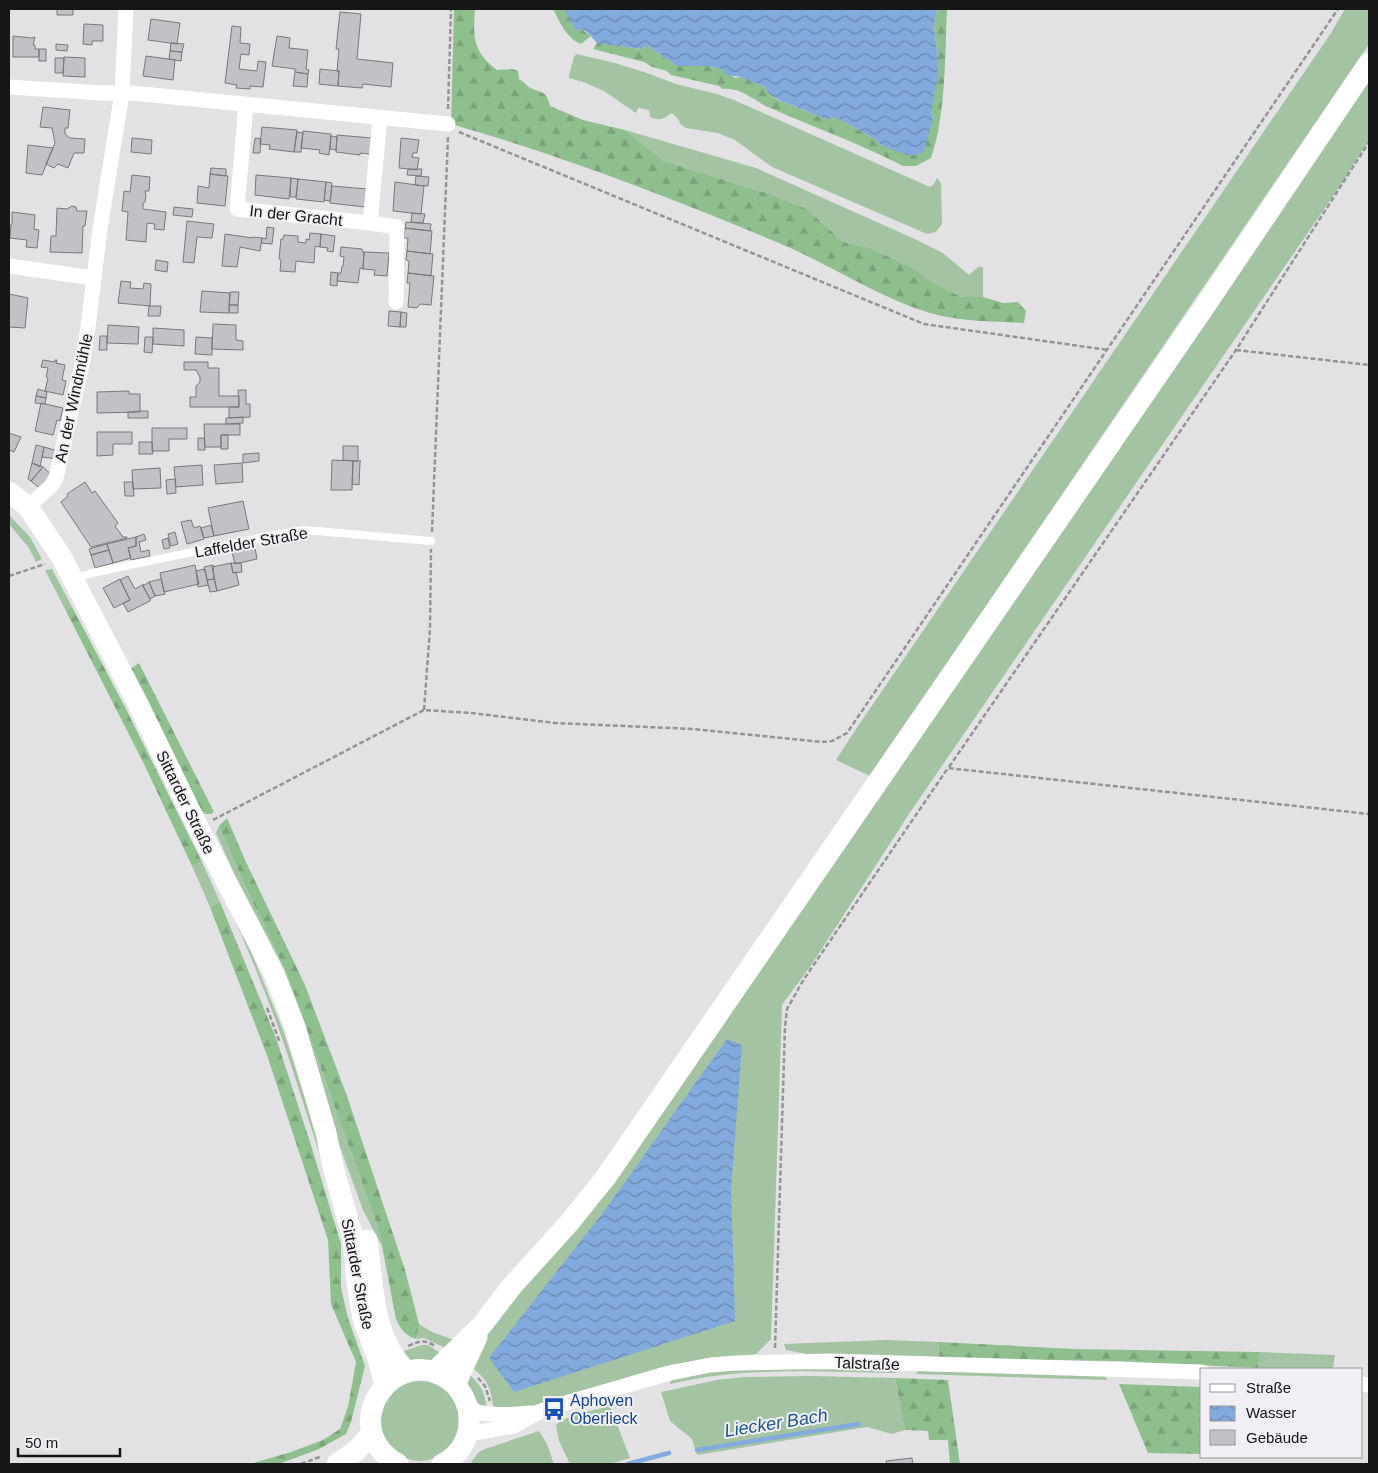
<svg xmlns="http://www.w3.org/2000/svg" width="1378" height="1473" viewBox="0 0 1378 1473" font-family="Helvetica,sans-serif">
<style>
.grass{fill:#a3c3a2}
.forest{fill:url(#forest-firs)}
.water{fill:url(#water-waves)}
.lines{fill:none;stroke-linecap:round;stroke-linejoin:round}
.stream{stroke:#82aadc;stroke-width:4.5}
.building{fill:#c2c1c5;stroke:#79797c}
.path{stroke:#949496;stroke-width:2.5;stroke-dasharray:5 2.5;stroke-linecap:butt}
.lane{stroke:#fff;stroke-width:8}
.street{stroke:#fff;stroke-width:15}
.secondary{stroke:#fff;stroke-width:21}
.labels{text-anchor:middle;stroke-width:4;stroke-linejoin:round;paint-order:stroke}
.street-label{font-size:16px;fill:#161617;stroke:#f0eff3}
.transit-label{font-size:16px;fill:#164399;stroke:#f0eff3;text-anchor:start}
.water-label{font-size:18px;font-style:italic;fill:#205793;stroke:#f0eff3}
</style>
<defs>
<pattern id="forest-firs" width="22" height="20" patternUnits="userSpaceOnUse" patternTransform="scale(1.25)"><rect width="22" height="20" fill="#8fbf8f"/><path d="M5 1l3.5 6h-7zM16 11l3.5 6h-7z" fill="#7ba37b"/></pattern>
<pattern id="water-waves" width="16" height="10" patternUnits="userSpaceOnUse" patternTransform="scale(1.25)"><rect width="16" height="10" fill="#82aadc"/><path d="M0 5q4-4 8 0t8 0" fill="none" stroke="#6989b1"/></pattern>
</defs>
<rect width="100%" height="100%" fill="#e2e2e5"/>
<path class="grass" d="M1345,9H1369V44L870,776L836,760L856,729L1331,33Z
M576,54L615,63L647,73L676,84L717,94L734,100L930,187L934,184L937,178L941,183L942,224L936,232L927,234L772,167L735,140L718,133L686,128L680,124L679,120L672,113C664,118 660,122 650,117L649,110L638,108L636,113L604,91L586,83L569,78V75L574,57Z
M1369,68V140L1342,183L911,811L812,964L782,1005L771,1339L756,1354L673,1364L514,1411H494C491,1389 489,1379 469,1366L488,1333Z
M625,130L756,168L917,240L943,253L969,275L978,267H983V297H961L927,279L915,269L870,248L843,242L807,209L773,195L664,161Z
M9,515L30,537L42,559L36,562L29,548L9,524Z
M52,569L72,607L65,609L45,570Z
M64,574L95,629L199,834L246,939L283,1030L344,1216L350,1243L352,1289L358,1319L373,1357L368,1354C359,1331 351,1309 348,1285C347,1271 348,1256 346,1243C342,1214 330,1185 321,1158C308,1119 296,1079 283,1041C226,878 139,728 62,575Z
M219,826L247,890L286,971L377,1225L382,1246L363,1210L268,949L216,833Z
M202,862L220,902L210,907L192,866Z
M419,1324L432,1332L457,1341L450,1350L424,1338L416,1339Z
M886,1340L939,1342L938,1359L816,1356L786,1350L784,1344Z
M422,1345H428L445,1356L439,1360L413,1362L398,1353Z
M1260,1352L1335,1355L1333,1369L1258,1368Z
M736,1369L897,1370V1373C822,1372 744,1366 670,1384L671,1380L711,1372Z
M919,1371L1105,1375L1107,1380L915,1374Z
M467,1372C481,1385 485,1391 487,1410C473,1401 465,1388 467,1372Z
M812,1376L895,1378L905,1430L892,1434L867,1427L697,1455L692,1439L670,1421L661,1392L717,1380L743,1377Z
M380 1421a40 40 0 1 1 80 0a40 40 0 1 1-80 0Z
M610,1406L630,1458L610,1464H570L559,1441L556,1425C570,1413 593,1411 610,1406Z
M539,1431L547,1444L554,1464H470L478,1453L482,1450Z"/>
<path class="forest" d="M454,9H475C473,37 473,52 497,70L512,69L518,71L519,79C523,81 526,85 529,87C541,94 546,89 550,106L583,120L625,130L664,161L773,195L807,209L843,242L870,248L915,269L927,279L961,297H983L1003,303L1018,302L1026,311L1024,323C993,321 960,322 930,313C877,297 829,264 779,243C672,198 563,156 451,124Z
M553,9H564L576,30L581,29L591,36L581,44C566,38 560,22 553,9Z
M937,9H947C945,54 946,116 931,158L916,166H903C859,143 813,127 768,107C753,100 740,87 723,89L719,86L671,75L667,71L652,67L644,62L593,49L597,43H602L640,49L644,46H648L677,66H707L722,69L735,78L741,77L765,87L769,94L778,100L826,119L837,118L875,139L882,146L933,118L931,111L938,60L934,26Z
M72,607L125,707L202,862L192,866L143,762L65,609Z
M139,663L214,812L211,814H205L201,810L130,669Z
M227,818L245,860L305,985L347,1096L405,1270L419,1324L416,1339C405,1335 401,1330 396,1319L382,1246L377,1225L286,971L247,890L219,826Z
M220,902L276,1038L310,1142L341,1244V1288L348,1318L365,1366L351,1422L346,1434L319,1449L279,1464H250L291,1452L323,1440L340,1429L348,1407L356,1362L331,1304L328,1240L268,1058L210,907Z
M939,1342L1074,1349L1260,1352L1258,1368L1117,1361L938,1359Z
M895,1378L948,1380L960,1464H950L948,1440H929L928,1431L905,1430Z
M1119,1384L1202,1387V1454L1148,1453Z"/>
<path class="water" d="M564,9H937L934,26L938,60L937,82L931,111L933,118L924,151L917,155H908L882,146L875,139L837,118L826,119L781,101L769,94L765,87L741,77L726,75L722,69L707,66H677L648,46H644L641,49L597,43L587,32L581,29L576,31Z
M727,1039L742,1045L731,1189L735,1321L514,1392L489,1358L605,1210Z"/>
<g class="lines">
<path class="stream" d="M697,1450L859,1424
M628,1464L669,1453"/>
</g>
<path class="building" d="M57,9H73V15H57Z
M340,12L361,14L357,59L393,63L391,87L363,84L362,88L338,86L339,71H337L339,49H336Z
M151,19L180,23L177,44L148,40Z
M84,24L103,25V41H92V45L83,44Z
M232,26L241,27L240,43L250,44L249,55L241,54L239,69L257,71L258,61L266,62L263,87L250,86V89L236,88L237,85L225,83Z
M13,36L32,38L35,37L33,45H35V49H39V57H13Z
M277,36L290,38L289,48L308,50L306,69L309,70L308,74L295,72V69L272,66Z
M171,43L184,44L182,52L170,51Z
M56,44L68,45L67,51L56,50Z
M39,49H46V61H39Z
M170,51L182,52L181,61L169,59Z
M146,56L175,60L173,80L143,76Z
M64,57L85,58V77L63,76Z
M55,58H64L63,73H55Z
M320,69L339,71L338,86L319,84Z
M295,72L308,74L307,87L293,86Z
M43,107L70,110L68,128H65V134L70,138L85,139L84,153H74L68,168L58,164L54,168L46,164L55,143L52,128L40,127Z
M262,127L297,130L294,152L269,149L270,145L260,144Z
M303,131L331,134L329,155L319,153L320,150L301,148Z
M297,132L303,133L301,152H294Z
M337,135L372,138L370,154L360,153V155L336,152Z
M331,136L337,137L336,150L330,149Z
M132,138L152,140L151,154L131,152Z
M255,138L261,139L260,153H253Z
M401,138L419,140L417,153H413L412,157L419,158L417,170L399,168Z
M28,145L53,148L42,175L26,173Z
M211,168L226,169V176L210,174Z
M408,169H422L421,176L407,175Z
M210,174L228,176L225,206L197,203L198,186L209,188Z
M132,175L150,177L149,191H145L146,195L145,202L143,203V209L166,212L164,230L154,229L155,224L147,223L146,242L126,240L128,212L122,211L124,191L130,192Z
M256,175L291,178L289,199L255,195Z
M416,176L429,177L428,186L415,185Z
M291,178L298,179L296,197H290Z
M298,179L326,182L324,202L296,199Z
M326,182L332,183L330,201L324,200Z
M395,182L424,186L421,214L393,211Z
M332,186L367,189L365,207L330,203Z
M72,206L76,207L77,211H87L85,226H83L82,253L50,252L51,236H56L57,208L67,209Z
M174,207L193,209L192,217L173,215Z
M12,212L35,215L34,229L39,230L37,248L26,247L27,240L10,238L11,224H12Z
M412,213L425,214L423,223L411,222Z
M187,221L214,224L212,238L197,237L194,263L183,262Z
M406,222L431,224L430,231L405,228Z
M267,227L274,228L272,244L261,243L262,238L266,239Z
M405,228L432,231L430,254L407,251L408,238H404Z
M310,233L321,234L320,247L315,246L314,263L296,261L295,272L280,271L281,260L279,259L281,239H283L284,235L298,236V242L306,243V239L309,240Z
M225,234L253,238V237L262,238L260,251L240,247L237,267L222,266Z
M321,234L335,236L333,252L327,251L328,248L320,247Z
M341,247L362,249V251L364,252L363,269L360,268L358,283L337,281L338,273H341L342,266H343L344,257L340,256Z
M407,251L433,254L431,276L408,273L409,261L406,260Z
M364,252L389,253L387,276L374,275L375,270L363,269Z
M156,260L168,262L167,272L155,270Z
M331,272L338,273L337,286L330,285Z
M408,273L434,276L431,305L420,304L417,308L408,307L410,283H407Z
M121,281L131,282L130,288L143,289L144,283L151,284L150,306L118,303Z
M202,291L230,293L229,313L200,312Z
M230,292H239L238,305H229Z
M9,294L28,298L25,328L9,327Z
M229,305H238V313H229Z
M149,306H161L160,316H148Z
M389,311L401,312L400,327L388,326Z
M401,312L407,313L406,327H400Z
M213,324L236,325V340L243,341V350L212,349Z
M108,325L139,327L138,344L107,343Z
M153,328L184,330V346L153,344Z
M100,336H107V350H99Z
M145,337H153L152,353L144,352Z
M196,337L212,338V355L195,354Z
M43,360L55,362V360H57L56,363L65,365L62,380L66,381L63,395L45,391L48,378L46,377L48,368L41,367Z
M184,362H208V368H219V396H239V407H190V397H196V386L200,382V377L196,370H184Z
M38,389L47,392L46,398L36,396Z
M238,390H246V404H250V417L229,418V407H239Z
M129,391V394H140V412L97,413V392Z
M36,396L46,398L45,404L35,403Z
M41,403L63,408L60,421L57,420L53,435L35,431Z
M140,411H148V418H128V412Z
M243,417V423L226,424V418Z
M204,424H240V435H221V447H205Z
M152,428H187V439H169V451H152Z
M97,432H132V444H113V455L97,456Z
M9,433L21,437L14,452L9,450Z
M221,435H228V449H221Z
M198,438H204L205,450H198Z
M139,442H152L153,454H139Z
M36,445L44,447L40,467L32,463Z
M343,446H358V461L343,460Z
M44,447L58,451L57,459L42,457Z
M259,453V461L243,463V454Z
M332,460L353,461L352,490H331Z
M353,461H361L360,462L359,485L352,484Z
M32,463L43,467L31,481L28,479Z
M242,463L243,482L216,484L214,465Z
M202,465L203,485L176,487L174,467Z
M43,467L54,477L43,491L31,481Z
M160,468L161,488L133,489L132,470Z
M175,479L176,493L167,494L166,480Z
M85,482L92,493L95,491L118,523L115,526L123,537H127V538L91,547L61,502L68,496L67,494Z
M124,482H133L134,496H125Z
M243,501L249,529L214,536L208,508Z
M191,520L194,528L200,526L204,539L187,544L181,522Z
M211,525L214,536L204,538L201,528Z
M175,532L178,544L171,546L168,534Z
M144,534L146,540L139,542L141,552L149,550L150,556L131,560L128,548L136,546V537Z
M136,537V546L128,548L131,558L113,563L107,544Z
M168,538L170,548L164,549L162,540Z
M107,544L109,550L91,555L89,549Z
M255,548L257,559L235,564L232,552Z
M109,550L113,563L95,568L91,555Z
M231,563L233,573L236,572L239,585L217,591L212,567Z
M231,563H241L242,572L233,573Z
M195,565L199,584L164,592L160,573Z
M213,565L214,579L207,580L204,567Z
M205,569L208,585L198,587L196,571Z
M128,576L135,589L144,584L143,586L150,599V601L128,612L123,603L130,600L120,580Z
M120,579L130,600L114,608L103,588Z
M161,579L165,594L155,596L149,582Z
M214,579L217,591L210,592L207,580Z
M149,582L155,596L150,599L143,586Z
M912,1458L913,1464H887L886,1461Z"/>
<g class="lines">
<path class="path" d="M448,109L451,9
M459,132L924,324L1108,350
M1236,350L1369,365
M432,532L448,137
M9,576L45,564
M424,710L430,629L431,549
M949,767L1236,350L1369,142
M213,820L424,710L471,713L555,723L693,729L822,742L832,741L847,733L1338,9
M267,1008L280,1043
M408,1346C420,1341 424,1339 435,1346
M775,1348L785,1027L787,1009L804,979L948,768L1369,814
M478,1378L485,1386L490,1401
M301,1464L322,1456"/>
<path class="lane" d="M74,579L92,573L274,535L305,530L431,541"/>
<path class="street" d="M9,87L102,93H132L448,124
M246,104L237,209L370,223
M380,118L370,223L397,227L396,302
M9,266L94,278
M28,507L51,486L56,478L83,360L88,327L100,229L122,93L126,9
M1362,1384L1369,1385
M469,1410C490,1416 508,1415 530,1413
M468,1434L514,1426L539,1412L552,1407L666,1374L710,1365L736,1363L831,1361L1202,1372"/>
<path class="secondary" d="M9,492L28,507L62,558L137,702L199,829L274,973L295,1027L326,1133L333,1167L353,1238L357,1282L363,1319L378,1359L385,1385
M367,1240C374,1287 371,1336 407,1372
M434,1372L482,1325L512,1286L569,1223L606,1177L1203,309L1369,63
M455,1385L477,1337
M337,1464L356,1451L372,1433
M398,1464C333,1427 397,1337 452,1382C463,1392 470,1407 469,1422C469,1440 458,1457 442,1464"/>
</g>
<defs>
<symbol id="bus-bare" viewBox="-9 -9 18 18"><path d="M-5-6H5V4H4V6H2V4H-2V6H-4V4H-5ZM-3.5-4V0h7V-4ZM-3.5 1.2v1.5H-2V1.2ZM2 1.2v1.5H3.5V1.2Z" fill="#1a4fb4" stroke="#f0eff3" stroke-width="2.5" paint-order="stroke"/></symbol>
</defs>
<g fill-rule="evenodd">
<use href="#bus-bare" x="538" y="1393" width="32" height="32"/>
</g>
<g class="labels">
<g class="street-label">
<text transform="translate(296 215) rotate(6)" y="6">In der Gracht</text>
<text transform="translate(73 398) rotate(-78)" y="6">An der Windmühle</text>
<text transform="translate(251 542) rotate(-10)" y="6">Laffelder Straße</text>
<text transform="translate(186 802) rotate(64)" y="6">Sittarder Straße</text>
<text transform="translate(358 1274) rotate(79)" y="6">Sittarder Straße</text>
<text transform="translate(867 1363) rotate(2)" y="6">Talstraße</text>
</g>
<g class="transit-label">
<text x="570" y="1406">Aphoven<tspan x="570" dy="18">Oberlieck</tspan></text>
</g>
<g class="water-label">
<text transform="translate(776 1423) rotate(-9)" y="6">Liecker Bach</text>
</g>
</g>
<rect width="1378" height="1473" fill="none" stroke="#161617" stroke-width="20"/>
<rect x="1200" y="1368" width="162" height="90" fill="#f0eff3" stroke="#99989b"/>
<rect x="1210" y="1384" width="25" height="8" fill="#ffffff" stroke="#99989b"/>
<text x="1246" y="1393" font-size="15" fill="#161617">Straße</text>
<rect x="1210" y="1406" width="25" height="15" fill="url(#water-waves)" stroke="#99989b"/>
<text x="1246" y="1418" font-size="15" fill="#161617">Wasser</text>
<rect x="1210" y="1430" width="25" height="15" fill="#c2c1c5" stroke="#99989b"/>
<text x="1246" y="1443" font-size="15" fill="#161617">Gebäude</text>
<path d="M18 1448v8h102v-8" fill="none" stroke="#161617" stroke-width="2.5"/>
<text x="25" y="1448" font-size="15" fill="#161617" stroke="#f0eff3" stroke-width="4" paint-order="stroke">50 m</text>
</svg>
